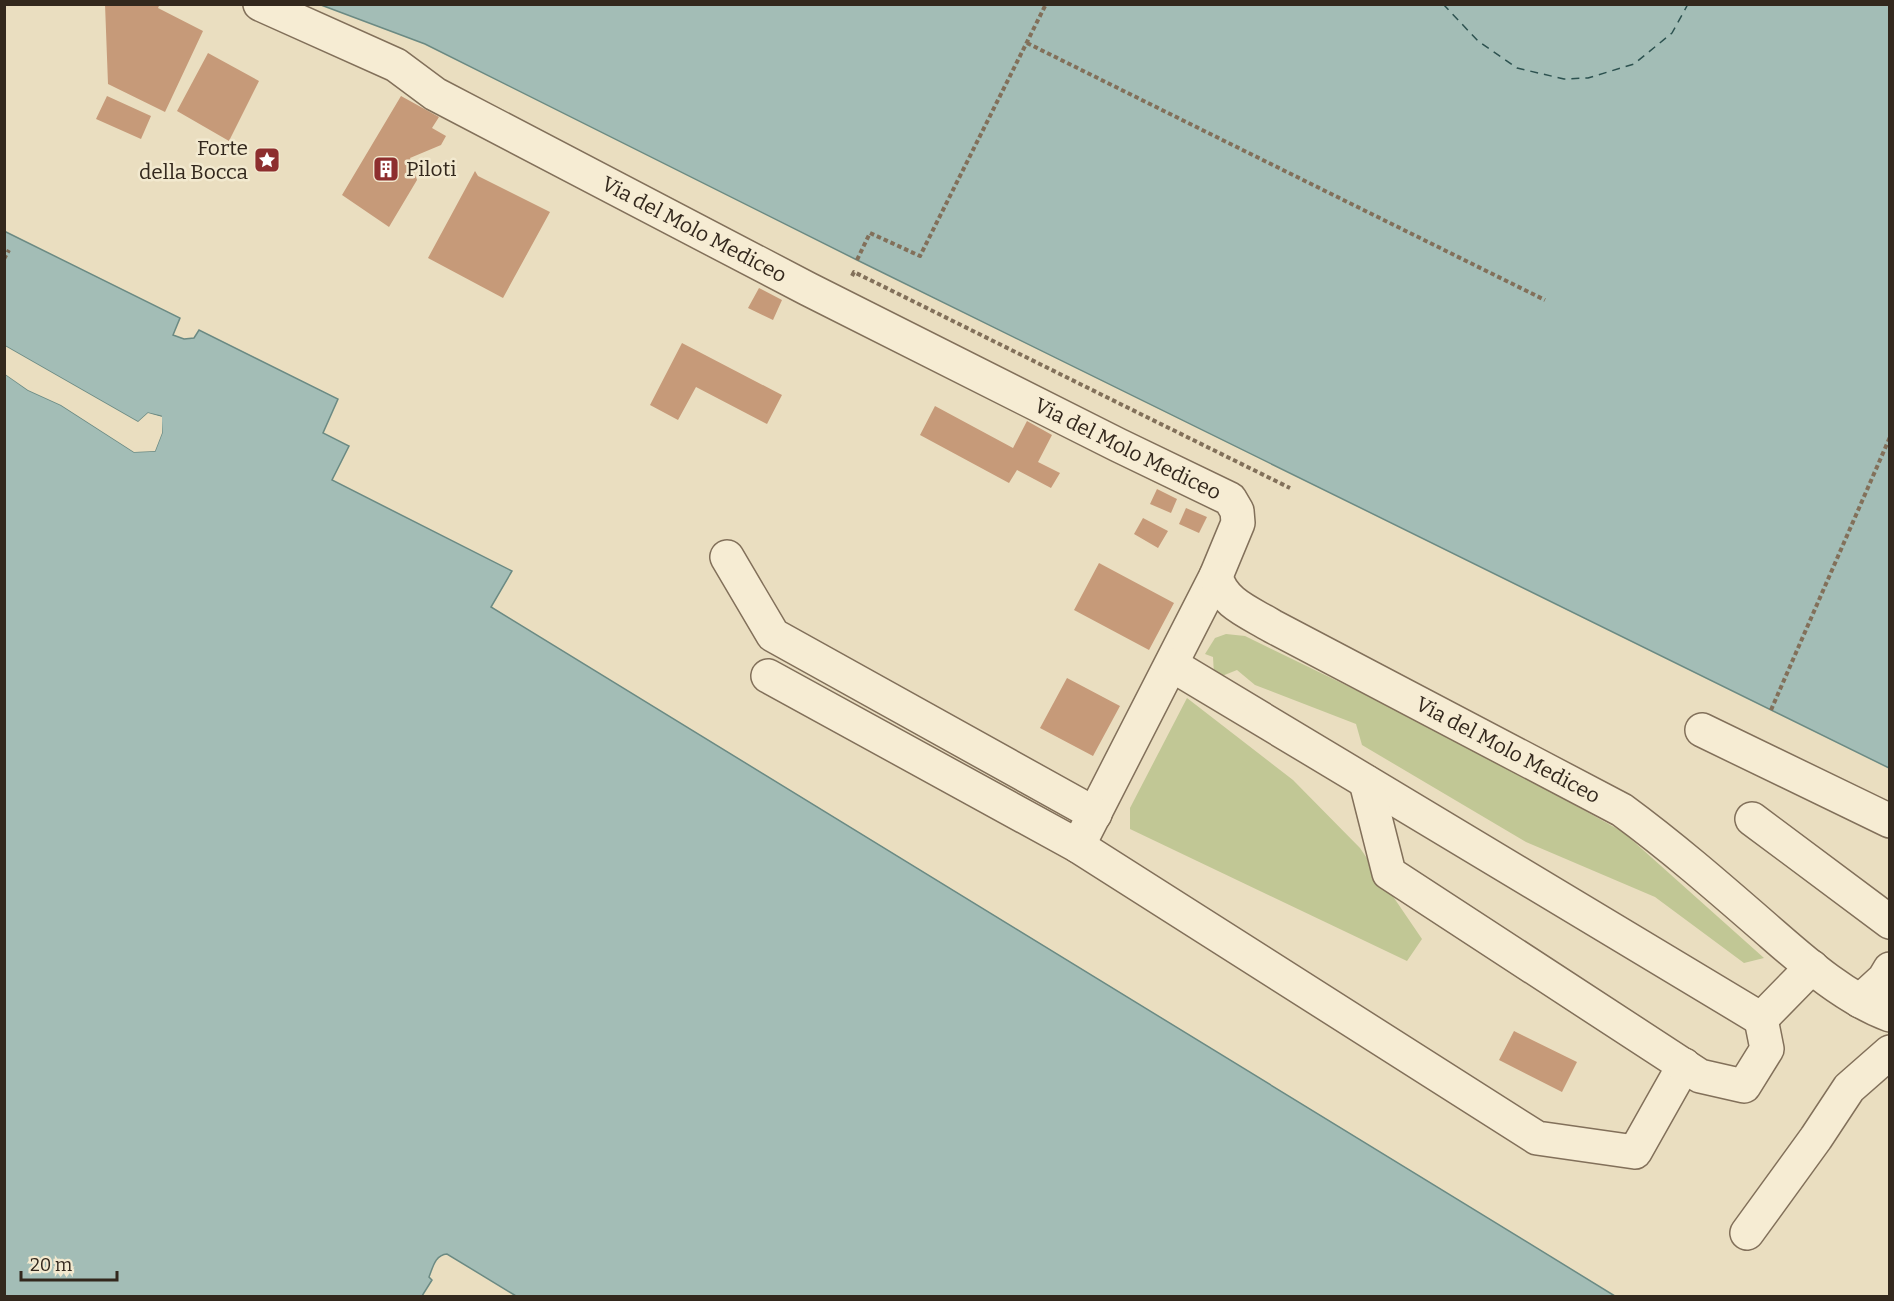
<svg xmlns="http://www.w3.org/2000/svg" width="1894" height="1301" viewBox="0 0 1894 1301" font-family="Bitter,serif">
<style>
.green{fill:#c1c795}
.water{fill:#a3bdb6;stroke:#6b8a83;stroke-width:1.5}
.pier{fill:#eadec0}
.lines{fill:none;stroke-linecap:round;stroke-linejoin:round}
.ferry{stroke:#2d5250;stroke-width:1.5;stroke-dasharray:8 6;stroke-linecap:butt}
.building{fill:#c69a79}
.minor-casing{stroke:#82705a;stroke-width:36}
.path{stroke:#82705a;stroke-width:4;stroke-dasharray:4.5 3;stroke-linecap:butt}
.minor{stroke:#f6ecd3;stroke-width:33}
.labels{text-anchor:middle;stroke-width:5;stroke-linejoin:round;paint-order:stroke}
.poi-label{font-size:21px;fill:#33281d;stroke:#f2e9cf;text-anchor:end}
.street-label{font-size:21px;fill:#33281d;stroke:#f2e9cf}
</style>
<rect width="100%" height="100%" fill="#eadec0"/>
<path class="green" d="M1226,634L1245,636L1360,692L1526,778L1623,832L1764,958L1744,963L1655,897L1526,842L1362,745L1356,724L1255,685L1237,670L1222,676L1214,675L1213,657L1205,654L1215,638Z
M1187,698L1293,780L1360,848L1422,939L1407,961L1130,829V808Z"/>
<path class="water" d="M321,5H1889V768L857,260L425,44Z
M4,231L180,318L173,335L184,339L194,338L199,330L338,399L323,433L349,446L332,480L512,571L491,607L1615,1296H516L447,1254C435,1255 433,1267 429,1277L432,1280L422,1296H5V374L28,390L61,405L134,452L155,451L162,433L161,416L148,413L138,422L5,346Z"/>
<path class="pier" d="M5,346L138,422L148,413L162,417V433L155,451L134,452L61,405L28,390L5,374L4,371L30,387L62,402L135,449L153,448L159,432V419L149,417L137,425L4,349Z"/>
<g class="lines">
<path class="ferry" d="M1443,4L1478,41L1517,68L1564,79L1588,78L1634,64L1672,33L1688,4"/>
</g>
<path class="building" d="M105,4H160L158,8L203,31L165,112L108,84Z
M208,53L259,81L229,141L177,111Z
M107,96L151,116L141,139L96,119Z
M401,96L439,117L432,128L446,136L441,145L410,158L417,180L389,227L342,195Z
M475,171L478,176L550,212L503,298L428,258Z
M759,288L782,300L773,320L748,308Z
M682,343L782,395L767,424L696,387L678,420L650,405Z
M935,406L1013,448L1027,421L1052,435L1038,462L1060,473L1051,488L1017,470L1009,483L920,435Z
M1157,489L1177,499L1171,513L1150,504Z
M1186,508L1207,517L1199,533L1179,524Z
M1143,518L1168,531L1158,548L1134,534Z
M1099,563L1174,603L1149,650L1074,610Z
M1067,678L1120,706L1093,756L1040,728Z
M1514,1031L1577,1062L1562,1092L1499,1060Z"/>
<g class="lines">
<defs>
<g id="minor">
<path id="s1" d="M260,4L396,65L435,94L808,289L1118,445L1230,499L1237,511L1238,523L1216,576L1078,846"/>
<path d="M727,557L773,635L1095,814"/>
<path id="s2" d="M1216,576C1222,603 1251,613 1272,626L1622,810C1671,846 1717,886 1763,926C1801,959 1842,997 1890,1015"/>
<path d="M1172,665L1761,1019L1812,967"/>
<path d="M768,676L1078,846L1537,1138L1635,1152L1684,1065"/>
<path d="M1702,730L1890,821"/>
<path d="M1366,782L1389,873L1700,1076L1744,1086L1767,1049L1761,1019"/>
<path d="M1752,819L1890,922"/>
<path d="M1860,1001L1884,979L1890,969"/>
<path d="M1747,1233L1816,1138L1849,1088L1890,1052"/>
</g>
</defs>
<use href="#minor" class="minor-casing"/>
<path class="path" d="M1027,43L1545,300
M4,259L9,250
M857,260L870,233L920,256L1046,4
M852,276L854,272L1290,488
M1771,710L1890,437"/>
<use href="#minor" class="minor"/>
</g>
<defs>
<symbol id="sight-square" viewBox="-11 -11 22 22"><rect x="-9" y="-9" width="18" height="18" rx="4" fill="#8d2e2e" stroke="#f2e9cf"/><path d="M0-6L1.8-2.2L6-1.7L2.9 1.2L3.7 5.4L0 3.3L-3.7 5.4L-2.9 1.2L-6-1.7L-1.8-2.2Z" fill="#fff"/></symbol>
<symbol id="building-square" viewBox="-11 -11 22 22"><rect x="-9" y="-9" width="18" height="18" rx="4" fill="#8d2e2e" stroke="#f2e9cf"/><path d="M-4-6H4V6H1V3H-1V6H-4ZM-2.5-4.3h1.7v1.8h-1.7ZM.8-4.3h1.7v1.8H.8ZM-2.5-1h1.7V.8h-1.7ZM.8-1h1.7V.8H.8Z" fill="#fff"/></symbol>
</defs>
<g fill-rule="evenodd">
<use href="#sight-square" x="252" y="145" width="30" height="30"/>
<use href="#building-square" x="371" y="154" width="30" height="30"/>
</g>
<g class="labels">
<g class="poi-label">
<text x="248" y="155">Forte<tspan x="248" dy="24">della Bocca</tspan></text>
<text x="406" y="176" text-anchor="start">Piloti</text>
</g>
<g class="street-label">
<text dy="7" stroke="none"><textPath href="#s1" startOffset="490">Via del Molo Mediceo</textPath></text>
<text dy="7" stroke="none"><textPath href="#s1" startOffset="976">Via del Molo Mediceo</textPath></text>
<text dy="7" stroke="none"><textPath href="#s2" startOffset="344">Via del Molo Mediceo</textPath></text>
</g>
</g>
<rect width="1894" height="1301" fill="none" stroke="#33281d" stroke-width="12"/>
<path d="M21 1271v9h96v-9" fill="none" stroke="#33281d" stroke-width="3"/>
<text x="30" y="1271" font-size="18" fill="#33281d" stroke="#f2e9cf" stroke-width="4.5" paint-order="stroke">20 m</text>
</svg>
